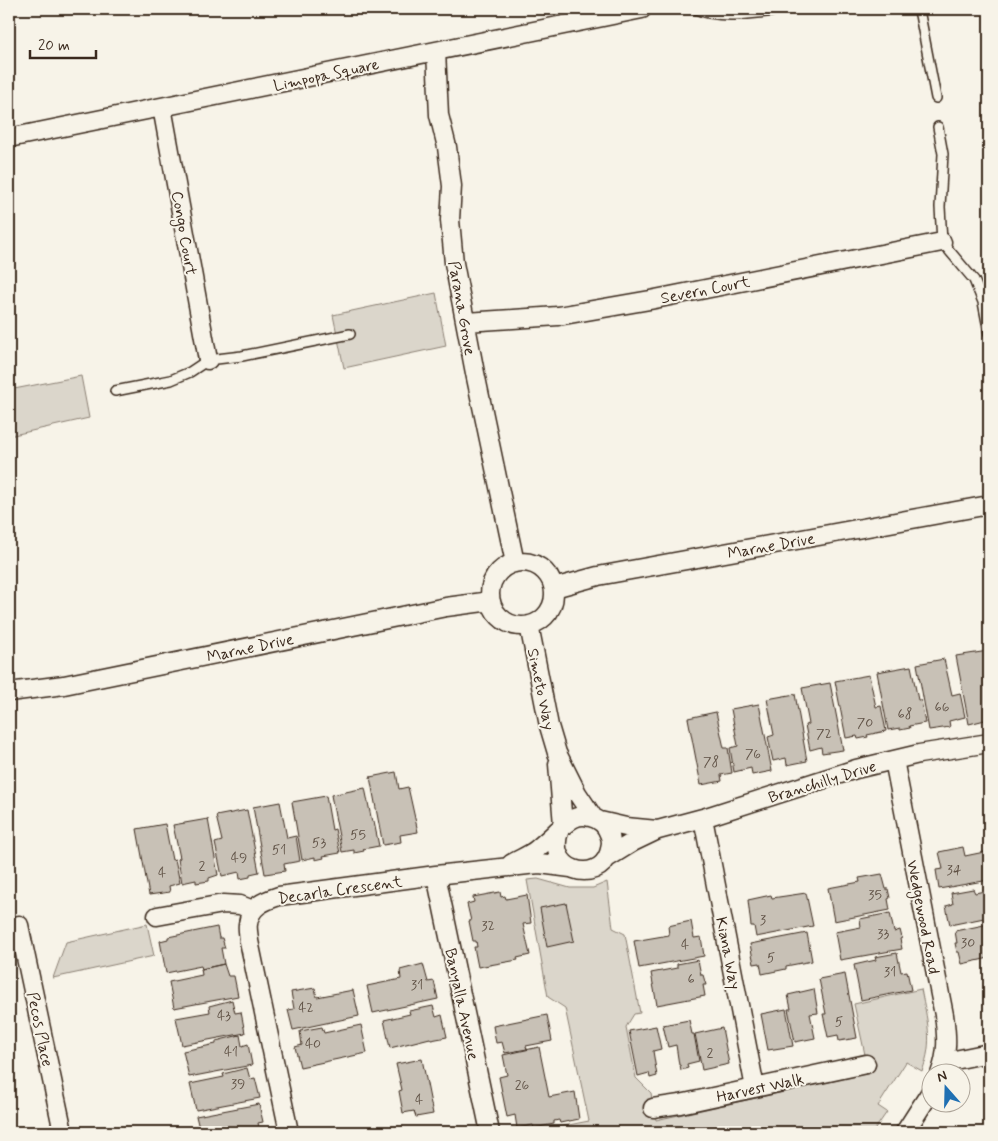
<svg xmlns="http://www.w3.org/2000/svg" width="998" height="1141" viewBox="0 0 998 1141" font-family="Mynerve,sans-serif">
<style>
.green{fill:#dbd6cb;stroke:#8b8074}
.building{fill:#c8c1b6;stroke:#3b2a1e}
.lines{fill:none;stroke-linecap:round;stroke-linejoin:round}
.service-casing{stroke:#3b2a1e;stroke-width:12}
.minor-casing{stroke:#3b2a1e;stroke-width:21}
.service{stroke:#f7f3e8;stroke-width:9}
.minor{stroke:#f7f3e8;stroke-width:18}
.labels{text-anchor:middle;stroke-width:4;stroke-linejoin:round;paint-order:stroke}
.number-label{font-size:14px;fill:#5e5044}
.street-label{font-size:16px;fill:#3b2a1e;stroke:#f7f3e8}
</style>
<rect width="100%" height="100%" fill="#f7f3e8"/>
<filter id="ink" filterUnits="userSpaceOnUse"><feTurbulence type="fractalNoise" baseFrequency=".02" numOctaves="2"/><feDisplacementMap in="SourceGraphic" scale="10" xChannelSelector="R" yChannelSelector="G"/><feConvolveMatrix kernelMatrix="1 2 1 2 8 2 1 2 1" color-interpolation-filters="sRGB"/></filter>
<g filter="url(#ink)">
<path class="green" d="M436,293L446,346L344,368L333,315Z
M81,376L89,418L9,436V390Z
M538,879L570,888H593L607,882L613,928L625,934L640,1013L634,1014L626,1027L636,1078L651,1093L656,1120L869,1073L854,1004L921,989C927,1019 934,1042 922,1071L906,1062L878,1106L887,1112L873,1132H533L589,1121L565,1008L548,997L527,880Z
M147,924L154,956L53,978L66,942Z"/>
<path class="building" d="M988,651L989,660V719L969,724L956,656Z
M944,659L952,695L960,693L965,717L949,721L950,727L929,730L917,664Z
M911,666L918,700H921L925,723L909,726L910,728L900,730V728L888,730L877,672Z
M869,675L876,707L881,706L886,731L867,735L868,737L858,739L857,736L846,738L835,681Z
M830,683L843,750L822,753L821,747L810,750L805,725L809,724L802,688Z
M795,694L807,761L787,765L786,758L773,761L768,737L774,735L767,699Z
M759,704L772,771L752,775L751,768L734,772L730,748L738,746L731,709Z
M716,712L724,748H728L732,773L721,775L722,781L701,785L688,718Z
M396,772L399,789L408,787L418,832L400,835L401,842L383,845L370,777Z
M365,788L372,822H374L379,846L363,849L364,851L354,853V850L342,852L331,795Z
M326,796L332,830L335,829L340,853L323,856L324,858L315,860V857L302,860L292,802Z
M280,802L287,838L296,836L300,861L284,864L285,871L265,874L253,807Z
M247,810L259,872L250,874V877L240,879L239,872L222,876L215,843L222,841L216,816Z
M208,819L218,875L209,878V881L196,883V880L182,883L178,859L180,858L173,825Z
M165,824L172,860L175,859L180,883L169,886L170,892L149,895L137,829Z
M963,847L965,856L989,851V880L939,889L936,870L943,869L939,852Z
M882,874L886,889H888L890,898L888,899L890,910L834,921L828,888L860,882L859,878Z
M973,889L975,893L989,890V917L950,925L946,906L953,904L951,893Z
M500,892L501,897L505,896L506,899L527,895L531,923L523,924L530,955L517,958L518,960L478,967L474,947H477L476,941H473L469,921H471L467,904L474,902L473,897Z
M806,893L813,926L756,937L754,926H751L748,900L771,895L772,898Z
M566,903L574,941L547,947L540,908Z
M890,913L894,932L900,930L902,938L900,939L902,949L840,960L835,932L861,927L860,919Z
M691,921L694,938L701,937L704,956L639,968L634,941L669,935L668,926Z
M989,924V958L962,964L959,952H957L955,943H957L955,931Z
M217,927L219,938H222L225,948H221L224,964L202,969L201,966L166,973L160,941L168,939V937Z
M807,933L812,961L786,966V969L762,974L760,963L754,964L750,944Z
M897,953L901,972L907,971L911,990L861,1000L854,965L876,960L875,957Z
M698,960L701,975H703L706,985H703L705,996L657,1005L651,973L677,968V964Z
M224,964L228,976H234L238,996L174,1008L169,982L202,975L201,969Z
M423,964L428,982L434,981L438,999L373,1013L367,986L401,979L400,970Z
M845,974L857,1038L839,1041L838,1035L828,1037L823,1014H826L819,979Z
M315,988L317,997L353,990L359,1016L293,1030L288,1010L294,1009L291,992Z
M814,989L818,1013L810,1014L815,1038L795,1042L788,1009H791L788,995Z
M232,1000L235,1013L241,1012L245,1033L182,1045L176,1018L210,1012L209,1006Z
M433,1006L436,1017L442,1015L447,1037L431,1040L430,1038L390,1048L384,1020L410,1014L409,1011Z
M786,1009L793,1046L768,1050L761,1014Z
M547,1015L552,1041L526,1046L527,1049L505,1053L502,1042L496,1043L493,1026Z
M689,1020L692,1034H694L699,1061L687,1064L688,1068L681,1070L680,1065H679L676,1045L668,1047L663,1025Z
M361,1025L367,1053L300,1067L295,1047L302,1045L300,1031L322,1027L324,1033Z
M656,1026L661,1049L653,1051L657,1076L650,1078L649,1073L638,1076L629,1031Z
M722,1028L729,1064L702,1070L695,1034Z
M240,1035L242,1046L248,1044L252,1065L189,1077L183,1051L216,1044V1041Z
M539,1047L549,1097L575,1092L579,1119L560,1123L559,1120L554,1121V1124L534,1128L533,1125L517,1128L515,1115L507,1117L499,1077L507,1075L503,1055Z
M422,1059L433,1114L416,1117L414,1111L403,1113L399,1091L402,1090L396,1064Z
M247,1068L250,1079L255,1078L260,1098L196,1110L190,1084L224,1077L223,1074Z
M259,1104L263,1122L258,1123L260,1132H200L196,1116Z"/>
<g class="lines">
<defs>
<path id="service" d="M696,9C719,20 761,13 786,9
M918,9L920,15L936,98
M938,127L943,154L940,207L942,242L974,280L983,302L989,333
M115,391L171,380L190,372L208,360L242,356L350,334"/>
<path id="minor" d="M436,51L439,115L447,147L452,186L450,220L454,263L475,373L515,563
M162,107L208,360
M9,138L642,9
M466,322L558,316L650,300L942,242
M490 594a32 32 0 1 1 64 0a32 32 0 1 1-64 0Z
M554,588L598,576L989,505
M529,625L549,726L557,753L577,793L593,817
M9,692L64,685L446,607L491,601
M894,760L944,1015C947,1037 948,1053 940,1074
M558,764L563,825
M703,818L755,1088
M600,821L626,827L657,830
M607,858L633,842L658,830L703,818L856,769L919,754L989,743
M511,864C519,859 530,855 537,849C544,843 551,837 557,831C568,822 575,813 590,817C599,819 606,825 609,834C612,840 611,847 609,853C598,886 543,871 560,829
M436,875L490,1132
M157,916L223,904L240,905L253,910
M19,925L63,1132
M945,1062L989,1053
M653,1108L680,1104L866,1064
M289,1132L249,941C249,936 247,929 248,924C250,906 264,901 279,896L436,875L528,865L540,864L571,868
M905,1132L930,1093"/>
</defs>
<use href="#service" class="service-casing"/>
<use href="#minor" class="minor-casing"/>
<use href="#service" class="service"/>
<use href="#minor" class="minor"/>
</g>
</g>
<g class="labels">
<g class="number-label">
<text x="942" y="711">66</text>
<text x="905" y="718">68</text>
<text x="865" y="727">70</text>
<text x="824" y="738">72</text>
<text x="753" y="758">76</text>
<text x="711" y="766">78</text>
<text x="358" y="839">55</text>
<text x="319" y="847">53</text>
<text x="279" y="854">51</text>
<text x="239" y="862">49</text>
<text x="202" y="870">2</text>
<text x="954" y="874">34</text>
<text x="162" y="877">4</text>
<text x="875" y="899">35</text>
<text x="763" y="924">3</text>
<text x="488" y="930">32</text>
<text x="883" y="938">33</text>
<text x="968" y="947">30</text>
<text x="685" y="949">4</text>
<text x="771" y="962">5</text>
<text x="890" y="976">31</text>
<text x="691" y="983">6</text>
<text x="417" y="989">31</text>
<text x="306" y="1012">42</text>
<text x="224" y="1020">43</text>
<text x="839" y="1026">5</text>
<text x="313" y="1048">40</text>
<text x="231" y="1056">41</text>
<text x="710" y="1057">2</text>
<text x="238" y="1088">39</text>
<text x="522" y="1089">26</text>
<text x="419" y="1104">4</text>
</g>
<g class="street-label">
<text transform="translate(326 74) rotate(-12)" y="6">Limpopa Square</text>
<text transform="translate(185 233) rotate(80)" y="6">Congo Court</text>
<text transform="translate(705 289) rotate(-11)" y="6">Severn Court</text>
<text transform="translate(463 308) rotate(80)" y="6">Parana Grove</text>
<text transform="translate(771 545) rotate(-10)" y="6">Marne Drive</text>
<text transform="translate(250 647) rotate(-12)" y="6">Marne Drive</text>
<text transform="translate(542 689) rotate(78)" y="6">Simeto Way</text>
<text transform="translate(822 781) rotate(-17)" y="6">Branchilly Drive</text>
<text transform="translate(340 889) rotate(-8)" y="6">Decarla Crescent</text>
<text transform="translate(924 917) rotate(79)" y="6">Wedgewood Road</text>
<text transform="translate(729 953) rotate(79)" y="6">Kiana Way</text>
<text transform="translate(463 1004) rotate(78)" y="6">Banyalla Avenue</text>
<text transform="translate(41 1029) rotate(78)" y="6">Pecos Place</text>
<text transform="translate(760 1087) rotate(-12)" y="6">Harvest Walk</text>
</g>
</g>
<rect width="998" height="1141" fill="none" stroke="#f7f3e8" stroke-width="30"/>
<rect x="15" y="15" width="968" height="1111" fill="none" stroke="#3b2a1e" stroke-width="2" filter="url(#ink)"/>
<g transform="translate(946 1088) rotate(340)"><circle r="24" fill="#f7f3e8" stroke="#aca397"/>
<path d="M0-4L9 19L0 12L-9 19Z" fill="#1f6fb2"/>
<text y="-8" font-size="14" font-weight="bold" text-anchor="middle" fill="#3b2a1e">N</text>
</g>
<path d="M30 50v8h66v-8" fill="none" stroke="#3b2a1e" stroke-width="2.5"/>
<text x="38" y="50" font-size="15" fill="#3b2a1e" stroke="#f7f3e8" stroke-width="4" paint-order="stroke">20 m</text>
</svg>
